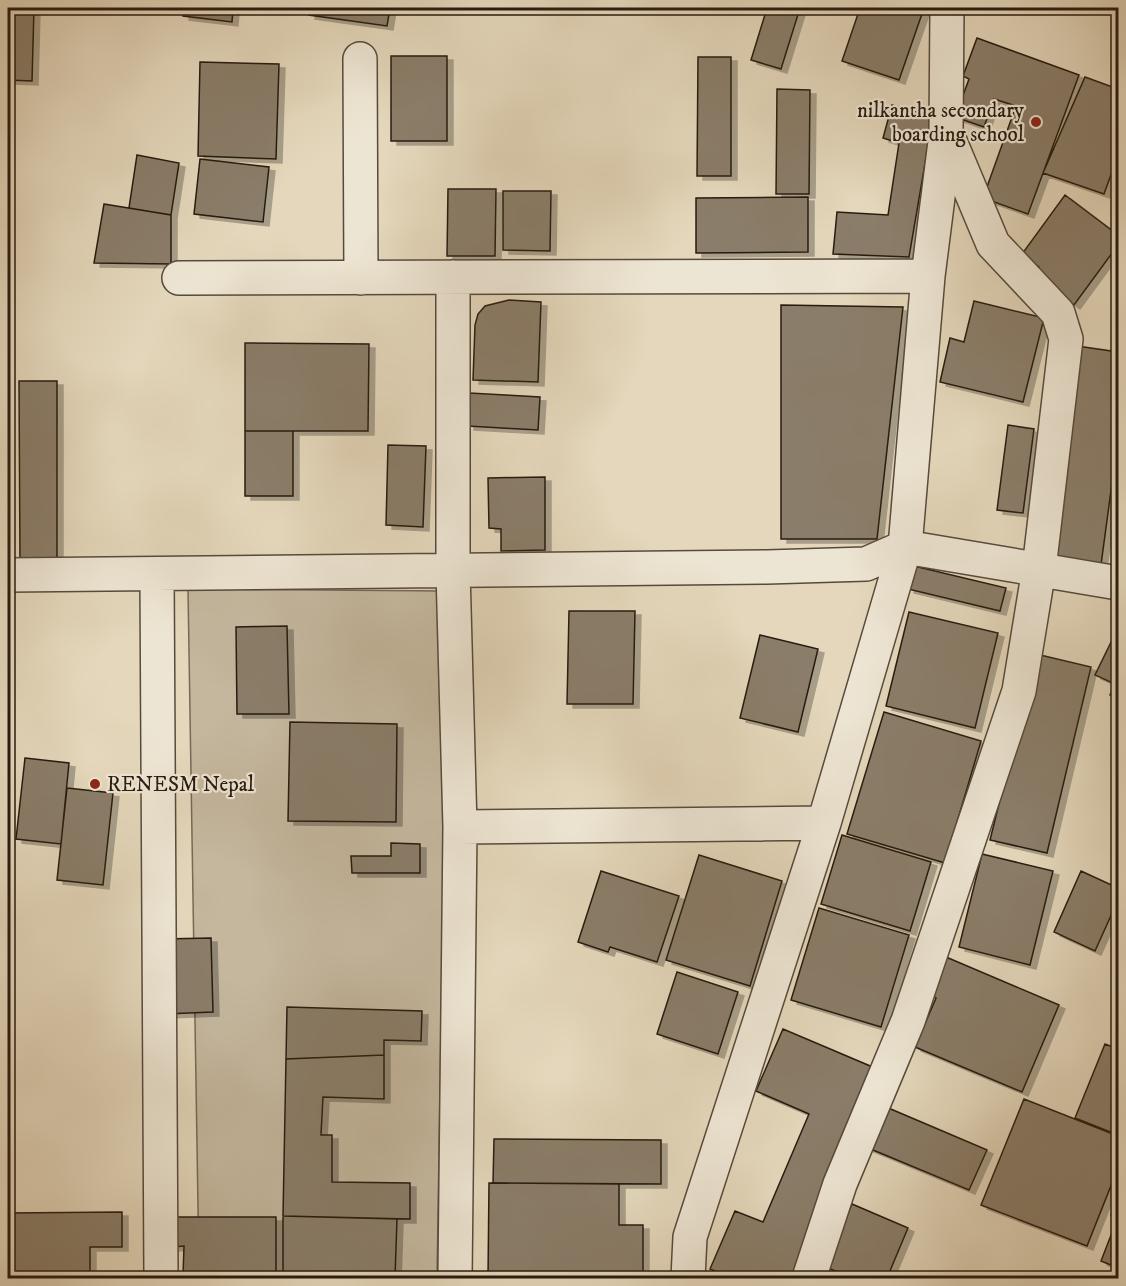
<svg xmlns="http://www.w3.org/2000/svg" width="1126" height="1286" viewBox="0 0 1126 1286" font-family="'IM FELL DW Pica',serif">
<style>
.green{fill:#c4b79e;stroke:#766958;stroke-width:1.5}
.building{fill:#8a7d69;stroke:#281b11;stroke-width:1.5;filter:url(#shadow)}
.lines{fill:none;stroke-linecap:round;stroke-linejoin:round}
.minor-casing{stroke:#574a3c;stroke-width:36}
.minor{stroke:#ede5d3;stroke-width:33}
.poi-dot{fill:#8f2418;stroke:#ede5d3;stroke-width:2}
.labels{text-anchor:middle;stroke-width:4.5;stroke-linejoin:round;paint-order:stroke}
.poi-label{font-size:21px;fill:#281b11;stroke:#ede5d3;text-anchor:end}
</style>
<defs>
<filter id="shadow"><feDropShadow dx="6" dy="4" stdDeviation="0" flood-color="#0004"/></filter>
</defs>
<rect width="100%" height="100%" fill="#e4d7bb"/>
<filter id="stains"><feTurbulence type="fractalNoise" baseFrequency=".00333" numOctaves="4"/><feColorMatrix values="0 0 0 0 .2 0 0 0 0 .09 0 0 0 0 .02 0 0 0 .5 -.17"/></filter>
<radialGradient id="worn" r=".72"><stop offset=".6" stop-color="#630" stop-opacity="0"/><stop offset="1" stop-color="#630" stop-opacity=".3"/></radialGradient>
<path class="green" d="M188,589L448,591L437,1278H376L199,1268Z"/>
<path class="building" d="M8,8H34L32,81L8,80Z
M184,8H233L232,22L183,16Z
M310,8H390L387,26L309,15Z
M767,8H800L781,69L751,60Z
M860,8H913L923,11L899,80L842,61Z
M977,38L1079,75L1028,214L983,198L1016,106L994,99L984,127L955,117L969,79L963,76Z
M391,56H447V141H391Z
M698,57H731V176H697Z
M200,62L279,64L276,159L198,156Z
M1085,77L1118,89V155L1104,194L1043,173Z
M777,89L810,90L809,194H776Z
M892,105L933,117L909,257L833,254L837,212L888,215L899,143L883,138Z
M137,155L179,163L171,215L129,208Z
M200,159L269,167L263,222L194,214Z
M448,189H496L495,256H447Z
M503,191H551L550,251L503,250Z
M1065,195L1118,235V245L1074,305L1032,274L1039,267L1022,254Z
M808,197V252L696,253V198Z
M104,204L171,215V264L94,263Z
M509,300L541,302L538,382L473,380L475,325L478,314L485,306Z
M974,301L1044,318L1023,402L940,382L950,338L964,342Z
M781,305L903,307L877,539H781Z
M245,343L369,344L368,431H245Z
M1077,346L1118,352V438L1101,565L1047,557Z
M19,381H57V564H20Z
M469,393L540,397L538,430L468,426Z
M1008,425L1034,429L1023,513L997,510Z
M245,431H293V496H245Z
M388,445L426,446L423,527L386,525Z
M545,477V550L501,551V529L489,528L488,478Z
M914,566L1006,588L1000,611L908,589Z
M569,611H635L633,704H567Z
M909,612L998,633L975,728L886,706Z
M287,626L289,714H237L236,627Z
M1116,632L1118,633V699L1110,695L1115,684L1095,675Z
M760,635L818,649L798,732L740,718Z
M1036,654L1091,667L1047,853L990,840Z
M884,712L981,741L945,863L847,834Z
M290,722L397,724L396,822L288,821Z
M25,758L69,763L61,844L16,839Z
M67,788L113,793L103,885L57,880Z
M842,835L931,862L910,931L821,904Z
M391,843L420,844V873H352L351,856H391Z
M982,854L1053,871L1030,965L959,947Z
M699,855L782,881L750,986L666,960Z
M601,871L679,896L657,962L610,947L608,952L578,942Z
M1081,871L1118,888V900L1095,951L1054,932Z
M819,908L909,935L881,1027L791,1000Z
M211,938L213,1012L165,1014L163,939Z
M946,957L1059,1005L1022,1092L915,1047L936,998L930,995Z
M677,972L738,992L718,1054L657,1034Z
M287,1007L422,1011L421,1041L384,1040V1055L286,1059Z
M783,1029L882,1071L793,1278H732L710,1269L735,1211L763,1222L809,1114L756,1091Z
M1105,1044L1118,1049V1135L1075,1118Z
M384,1055V1099L323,1097L321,1135H332V1182L410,1183V1219L283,1216L286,1059Z
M1024,1099L1118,1136V1168L1087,1246L981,1205Z
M879,1104L987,1150L969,1190L861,1145Z
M494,1139L661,1140V1184L493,1183Z
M489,1183L619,1184V1225H643V1278H488Z
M1118,1197V1268L1101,1261L1118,1217L1111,1215Z
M852,1204L908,1228L887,1278H854L825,1267Z
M122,1212V1247H90V1278H8V1213Z
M283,1216L397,1219L395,1278H283Z
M173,1217H276V1275H183L184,1246L173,1247Z
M1107,1272L1118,1276V1278H1104Z"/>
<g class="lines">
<defs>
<path id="minor" d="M360,59L361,278
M453,277V571L460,827L455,1278
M179,278L928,276
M8,575L767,567L866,564L905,547L1118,583
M157,575L161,1278
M460,827L824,823
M688,1278L690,1237L824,823L905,547L928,276L946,134
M809,1278L840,1184L908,1021L1019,691L1039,569L1066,339L1058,313L993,244L946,132L947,8"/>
</defs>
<use href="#minor" class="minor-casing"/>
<use href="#minor" class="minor"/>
</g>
<g class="poi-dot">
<circle cx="1036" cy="122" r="6"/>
<circle cx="95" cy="784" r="6"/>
</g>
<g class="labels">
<g class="poi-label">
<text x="1024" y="117">nilkantha secondary<tspan x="1024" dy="24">boarding school</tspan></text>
<text x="107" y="791" text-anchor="start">RENESM Nepal</text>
</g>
</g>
<rect width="1126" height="1286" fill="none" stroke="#e4d7bb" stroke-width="30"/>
<rect x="9" y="9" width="1108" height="1268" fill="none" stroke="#281b11" stroke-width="3"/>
<rect x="15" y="15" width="1096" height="1256" fill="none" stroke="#281b11" stroke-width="1.5"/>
<rect width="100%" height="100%" filter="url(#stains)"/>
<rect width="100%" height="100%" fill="url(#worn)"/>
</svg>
